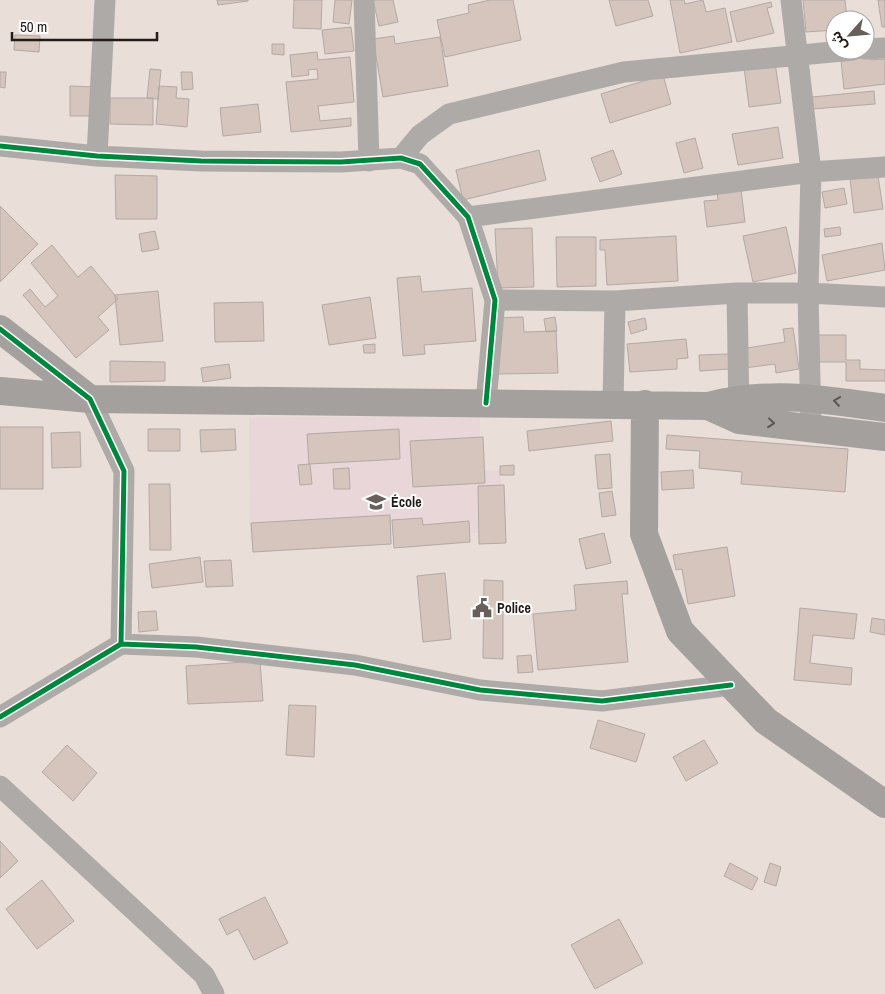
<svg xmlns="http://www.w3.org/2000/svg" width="885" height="994" viewBox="0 0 885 994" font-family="'Archivo Narrow','Noto Sans Arabic',sans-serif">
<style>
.education{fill:#e8d6d9}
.building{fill:#d6c5bd;stroke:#b2a9a5}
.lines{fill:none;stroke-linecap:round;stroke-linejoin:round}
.street{stroke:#aeaaa8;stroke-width:21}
.secondary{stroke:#a3a09d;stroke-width:28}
.cycleway-casing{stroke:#fff;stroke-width:8}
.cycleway{stroke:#00873e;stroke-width:5}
.oneway{stroke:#5c5753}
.labels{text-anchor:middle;stroke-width:4;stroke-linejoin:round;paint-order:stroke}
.poi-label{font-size:14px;font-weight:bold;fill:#221b17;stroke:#fff;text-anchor:start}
</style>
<rect width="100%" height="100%" fill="#e9ded8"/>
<path class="education" d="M480,415L479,470L501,471L504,532L250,539L249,418Z"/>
<path class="building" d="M217,0H248V1L218,5Z
M294,0H322L321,29L293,28Z
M335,0H352L349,24L333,22Z
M373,0H393L398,22L379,26Z
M490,0H513L521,40L445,57L437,20L469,13L468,5Z
M609,0H648L653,16L616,26Z
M670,0H684L685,4L703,0L706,12L725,8L732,42L680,53Z
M803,0H845L847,20H835V30L806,32Z
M878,0H885V27H882Z
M771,2L772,7L767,8L774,33L737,42L730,12Z
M351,27L354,51L325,54L322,30Z
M15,35L40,36L39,52L14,50Z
M394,36L395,44L440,37L448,86L383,97L373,39Z
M272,44H284V55L272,54Z
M317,52L318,60L350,57L354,102L318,106L320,121L351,118V126L291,132L286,82L318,79L317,69L308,70L309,75L292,77L290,55Z
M870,57V60L885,59V84L844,89L841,61Z
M775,63L781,103L749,107L744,67Z
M150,69L161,70L158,99L147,98Z
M0,72H6L5,88L0,87Z
M181,72H192L193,89L182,90Z
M663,75L671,104L610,123L601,94Z
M70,86L95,87V116H70Z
M159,86L177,87L176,98L189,99L187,127L156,124Z
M874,91L875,104L813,109L812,97Z
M110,98H153V125L110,124Z
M258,104L261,132L223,136L220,108Z
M778,127L783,158L738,165L732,134Z
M695,138L703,168L684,173L676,143Z
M539,150L546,180L463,200L456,170Z
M613,150L622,174L600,182L591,158Z
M115,175L157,176V219H116Z
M878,176L883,209L854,213L850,179Z
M844,188L847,204L825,208L822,192Z
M741,190L745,222L707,227L704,201L718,200L717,193Z
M0,206L38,244L0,282Z
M786,227L796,273L753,282L743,236Z
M840,227L841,235L825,237L824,229Z
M532,228L534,287L498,288L495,229Z
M155,231L159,249L142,252L139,234Z
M676,236L678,281L607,285L605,250H600V240Z
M556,237H596V286L557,287Z
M882,243L885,270L827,281L822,255Z
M52,245L78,277L91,266L118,299L98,317L109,330L76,358L23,295L30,289L45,307L58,296L31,263Z
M420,276L422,292L472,288L476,341L424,345L425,354L403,356L397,278Z
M158,291L163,341L120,345L115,295Z
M370,297L376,338L329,345L322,305Z
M263,302L264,341L215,342L214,303Z
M523,317L524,332L556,331L558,373L497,374L495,318Z
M555,317L557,331L546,332L544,319Z
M645,318L647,329L631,334L628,322Z
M793,328L799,369L776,373L775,364L744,368L741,349L785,342L783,329Z
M813,335H846V360H860V369L885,370V381H846V362H813Z
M686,339L688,358L677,359V369L630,372L627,344Z
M375,344V353H364L363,345Z
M729,354L730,369L700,371L699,355Z
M110,361L165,362V381L110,382Z
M229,364L231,378L203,382L201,368Z
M611,421L613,441L529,451L527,431Z
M0,427H43V489H0Z
M148,429H180V451H148Z
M235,429L236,450L201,452L200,430Z
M399,429L400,459L309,464L307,434Z
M80,432L81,467L52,468L51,433Z
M667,435L848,449L845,492L741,484L742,472L699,468L700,451L666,449Z
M483,437L485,483L413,487L410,441Z
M610,454L612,488L598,489L595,455Z
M310,464L312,484L300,485L298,465Z
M514,465V475H500V466Z
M349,468L350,489H334L333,469Z
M693,470L694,488L662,490L661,472Z
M149,484H170L171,550H150Z
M504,485L506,543L479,544L478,486Z
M612,491L616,515L602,517L599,493Z
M390,515L391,544L253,552L251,523Z
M422,518L423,525L469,521L470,542L394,548L392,520Z
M604,533L611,563L586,569L579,539Z
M727,547L735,596L688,604L682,569L676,570L673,555Z
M200,557L203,582L152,588L149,564Z
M231,560L233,586L206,587L204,561Z
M445,573L451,639L423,642L417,576Z
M484,580L503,581V659L483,658Z
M627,581L628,594H622L628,662L538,670L533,614L576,610L574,585Z
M800,608L857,614L854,639L813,635L810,663L852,668L851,685L794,680Z
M156,611L158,630L139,632L138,612Z
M872,618L885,620V635L870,632Z
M531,655L533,672L518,673L517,656Z
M260,661L263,701L188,704L186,666Z
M289,705L316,706L314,757L286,755Z
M598,720L645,734L636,762L590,748Z
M704,740L718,763L686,781L673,757Z
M67,745L97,773L73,801L42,772Z
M0,841L18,861L0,878Z
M730,863L758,878L752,890L724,876Z
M770,863L781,867L776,886L764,882Z
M42,880L74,921L37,949L6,909Z
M265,897L288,943L254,960L238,929L227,935L219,919Z
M619,919L643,963L595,989L571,945Z"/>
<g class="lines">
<path class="street" d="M364,0L369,161
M791,0L811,172L808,293L811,427
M865,49L885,48
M0,146L97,156L201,161L341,162L401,158L420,164L468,217L495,300L486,403
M97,156L105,0
M401,158L420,135L449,114L624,72L853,50
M468,217L811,172L885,167
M737,293L739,414
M495,300L615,301L737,293H808L885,297
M613,404L615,301
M121,644L196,647L355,665L480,690L602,701L731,685
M0,717L121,644L124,471L90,399
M0,786L204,975L214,994"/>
<path class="secondary" d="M0,329L90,399
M0,391L90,399L708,406C770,390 823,399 885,408
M645,404L644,534L680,631L766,721L885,804
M708,406L739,420L885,437"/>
<defs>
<path id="cycleway" d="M0,146L97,156L201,161L341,162L401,158L420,164L468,217L495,300L486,403
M0,329L90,399L124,471L121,644L0,717
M121,644L196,647L355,665L480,690L602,701L731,685"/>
</defs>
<use href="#cycleway" class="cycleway-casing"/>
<use href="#cycleway" class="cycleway"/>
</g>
<defs><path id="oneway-chevron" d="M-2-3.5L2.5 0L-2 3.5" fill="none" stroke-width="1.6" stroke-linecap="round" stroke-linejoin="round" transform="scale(1.25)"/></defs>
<g class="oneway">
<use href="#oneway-chevron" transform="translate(837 401) rotate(-172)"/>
<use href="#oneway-chevron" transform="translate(771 423) rotate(6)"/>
</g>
<defs>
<symbol id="school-bare" viewBox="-9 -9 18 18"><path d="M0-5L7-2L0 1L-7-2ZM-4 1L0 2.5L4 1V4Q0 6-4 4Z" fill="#685f5b" stroke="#fff" stroke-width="2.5" paint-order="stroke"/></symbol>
<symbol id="civic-bare" viewBox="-9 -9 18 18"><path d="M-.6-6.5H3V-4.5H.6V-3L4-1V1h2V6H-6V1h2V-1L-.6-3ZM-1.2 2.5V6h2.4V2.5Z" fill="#685f5b" stroke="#fff" stroke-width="2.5" paint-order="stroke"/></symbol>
</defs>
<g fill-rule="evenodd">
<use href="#school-bare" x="362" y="488" width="28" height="28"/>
<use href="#civic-bare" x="468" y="594" width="28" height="28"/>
</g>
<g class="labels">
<g class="poi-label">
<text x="391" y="507">École</text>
<text x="497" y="613">Police</text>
</g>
</g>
<g transform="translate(850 35) rotate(243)"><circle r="24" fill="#ffffff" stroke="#a7a4a2"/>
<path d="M0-4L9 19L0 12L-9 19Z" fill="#685f5b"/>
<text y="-8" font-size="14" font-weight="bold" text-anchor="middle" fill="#221b17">ش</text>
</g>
<path d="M12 32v8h145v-8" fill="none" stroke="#221b17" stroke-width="2.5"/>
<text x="20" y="32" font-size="15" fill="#221b17" stroke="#ffffff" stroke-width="4" paint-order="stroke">50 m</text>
</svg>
